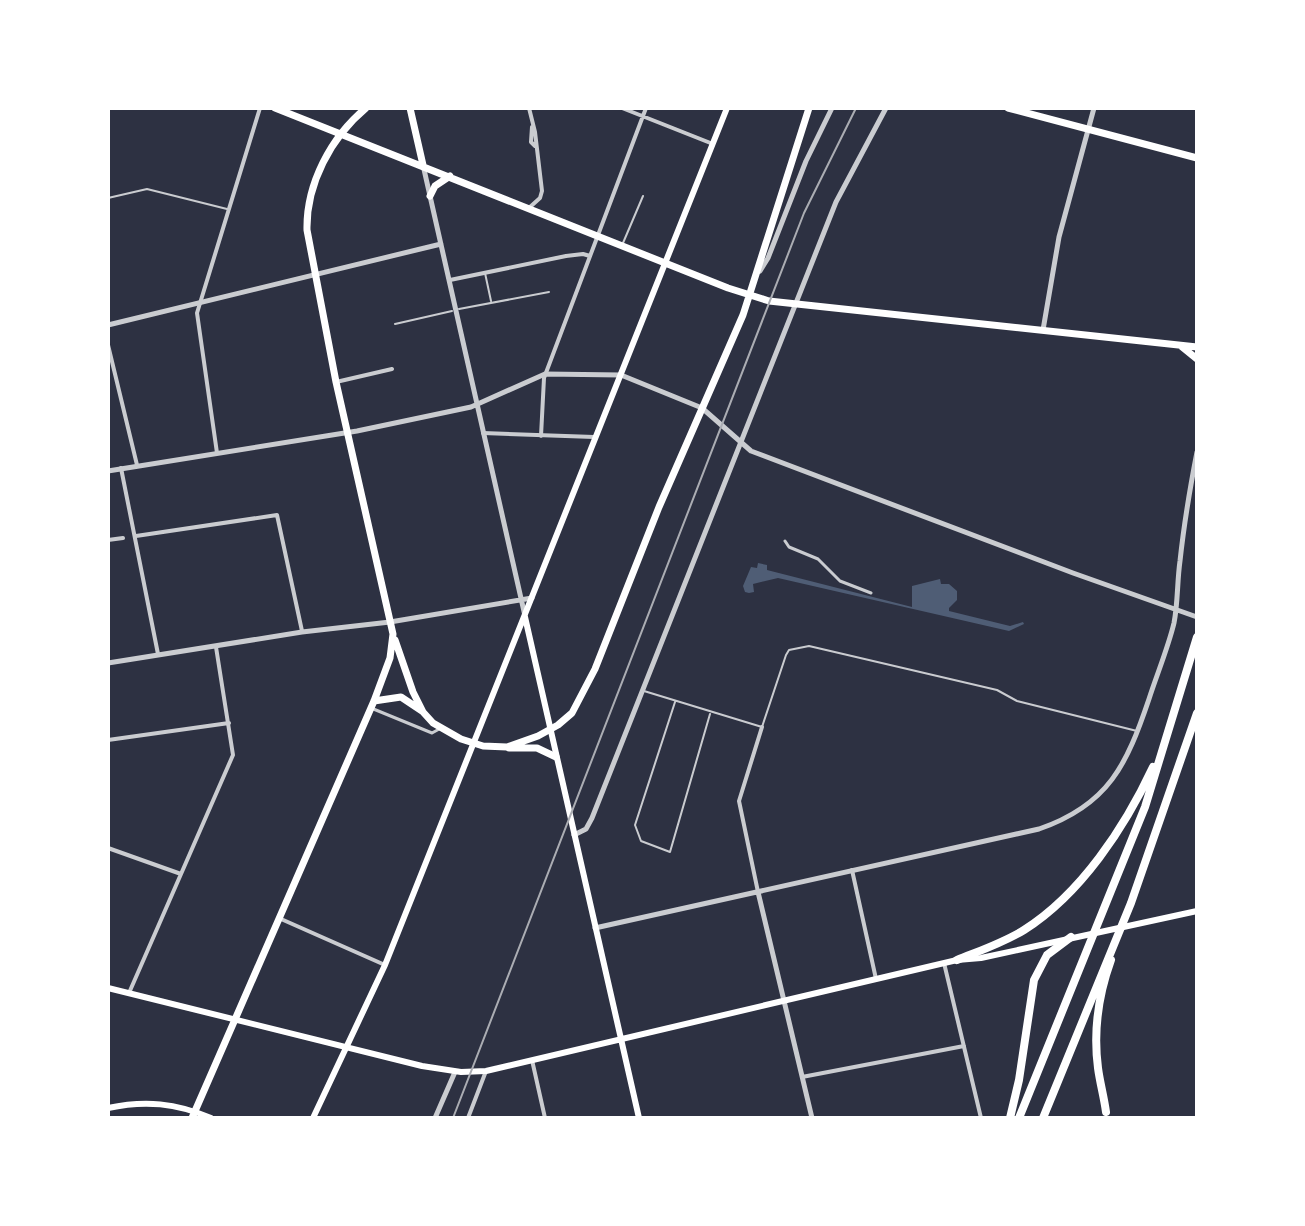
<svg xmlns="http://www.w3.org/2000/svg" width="1305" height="1226" viewBox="0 0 1305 1226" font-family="Quicksand,sans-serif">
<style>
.water{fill:#4f5d75}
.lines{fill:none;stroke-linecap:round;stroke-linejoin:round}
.service{stroke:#caccd0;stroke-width:2}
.pedestrian{stroke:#caccd0;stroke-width:3}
.minor{stroke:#caccd0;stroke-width:4}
.tertiary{stroke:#caccd0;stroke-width:5}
.secondary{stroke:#fff;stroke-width:6}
.primary{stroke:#fff;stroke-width:7}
.motorway{stroke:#fff;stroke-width:8}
.rail{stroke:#abadb3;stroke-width:2}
</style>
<rect width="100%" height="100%" fill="#2d3142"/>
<path class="water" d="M758,563L767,565V570L912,607V586L940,579L941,584H949L957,591V600L949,608V611L1010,626L1023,622L1024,624L1009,631L778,578L753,584L754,592L749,593L745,592L743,586L751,567L757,568Z"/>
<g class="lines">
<path class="service" d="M108,198L147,189L227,209
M623,243L643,196
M485,273L491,301
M459,309L549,292
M395,324L452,311
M644,691L762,727L786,655L789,650L809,646L997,690L1017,701L1137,731
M675,702L635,825L641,841L670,852L710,714"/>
<path class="pedestrian" d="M785,541L789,547L818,559L840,581L871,593
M371,708L432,733L441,728"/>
<path class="minor" d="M529,108L535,132L542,191L540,198L530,207
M622,108L713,144
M532,127L531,142L535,146
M450,280L566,256L583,254L590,256
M108,345L137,465
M336,382L392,369
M483,433L594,437
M541,436L544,378L646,108
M217,453L197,313L260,108
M121,468L158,654
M136,536L277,515L302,631
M108,540L123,538
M108,740L229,723
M108,848L181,874
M852,870L876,979
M758,892L739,801L762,727
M281,919L385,965
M944,963L981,1118
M129,993L233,755L216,647
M532,1060L545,1118
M802,1077L964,1046
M468,1118L486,1071"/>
<path class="tertiary" d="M423,165L525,616
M760,271L768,258L806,161L832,108
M108,325L441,244
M1043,330L1059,237L1094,108
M108,471L357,431L471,407L545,374L621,375L702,408L751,451L1073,573L1197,617
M108,663L302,632L390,622L532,598
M574,835L586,829L592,818L836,202L886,108
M758,892L812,1118
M595,928L1039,829C1109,805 1127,764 1149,699C1157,674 1168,648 1174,623C1178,603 1177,582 1180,561C1184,524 1190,488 1197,452
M435,1118L455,1072"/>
<path class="secondary" d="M525,617L639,1118
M108,988L422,1066L461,1072L486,1071L957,960L981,958L1197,911
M108,1108C145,1100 176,1103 211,1118
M313,1118L385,965L727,108"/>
<path class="primary" d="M275,108L728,288L769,301L1197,347
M410,108L423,165
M1008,108L1197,158
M430,196L435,186L450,176
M1181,346L1197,359
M395,640L413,692L423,712L433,723L461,739L483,746L507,747L538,736L558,725L572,713L595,669L659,507L743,315L809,108
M374,701L401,697L422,711
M509,748H537L556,757
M192,1118L374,701L390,658L393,634L336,382L307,230C306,184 331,137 366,108"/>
<path class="motorway" d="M957,960C979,951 1003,943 1024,930C1081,894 1125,827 1153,767
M1106,1112C1104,1097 1100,1083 1098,1068C1093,1030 1098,996 1111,960
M1010,1118L1019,1080L1034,980L1047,955L1071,937
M1019,1118L1145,807L1197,637
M1043,1118L1131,903L1197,713"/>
<path class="rail" d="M453,1118L804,213L856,108"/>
</g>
<rect width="1305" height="1226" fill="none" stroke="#ffffff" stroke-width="220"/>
</svg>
